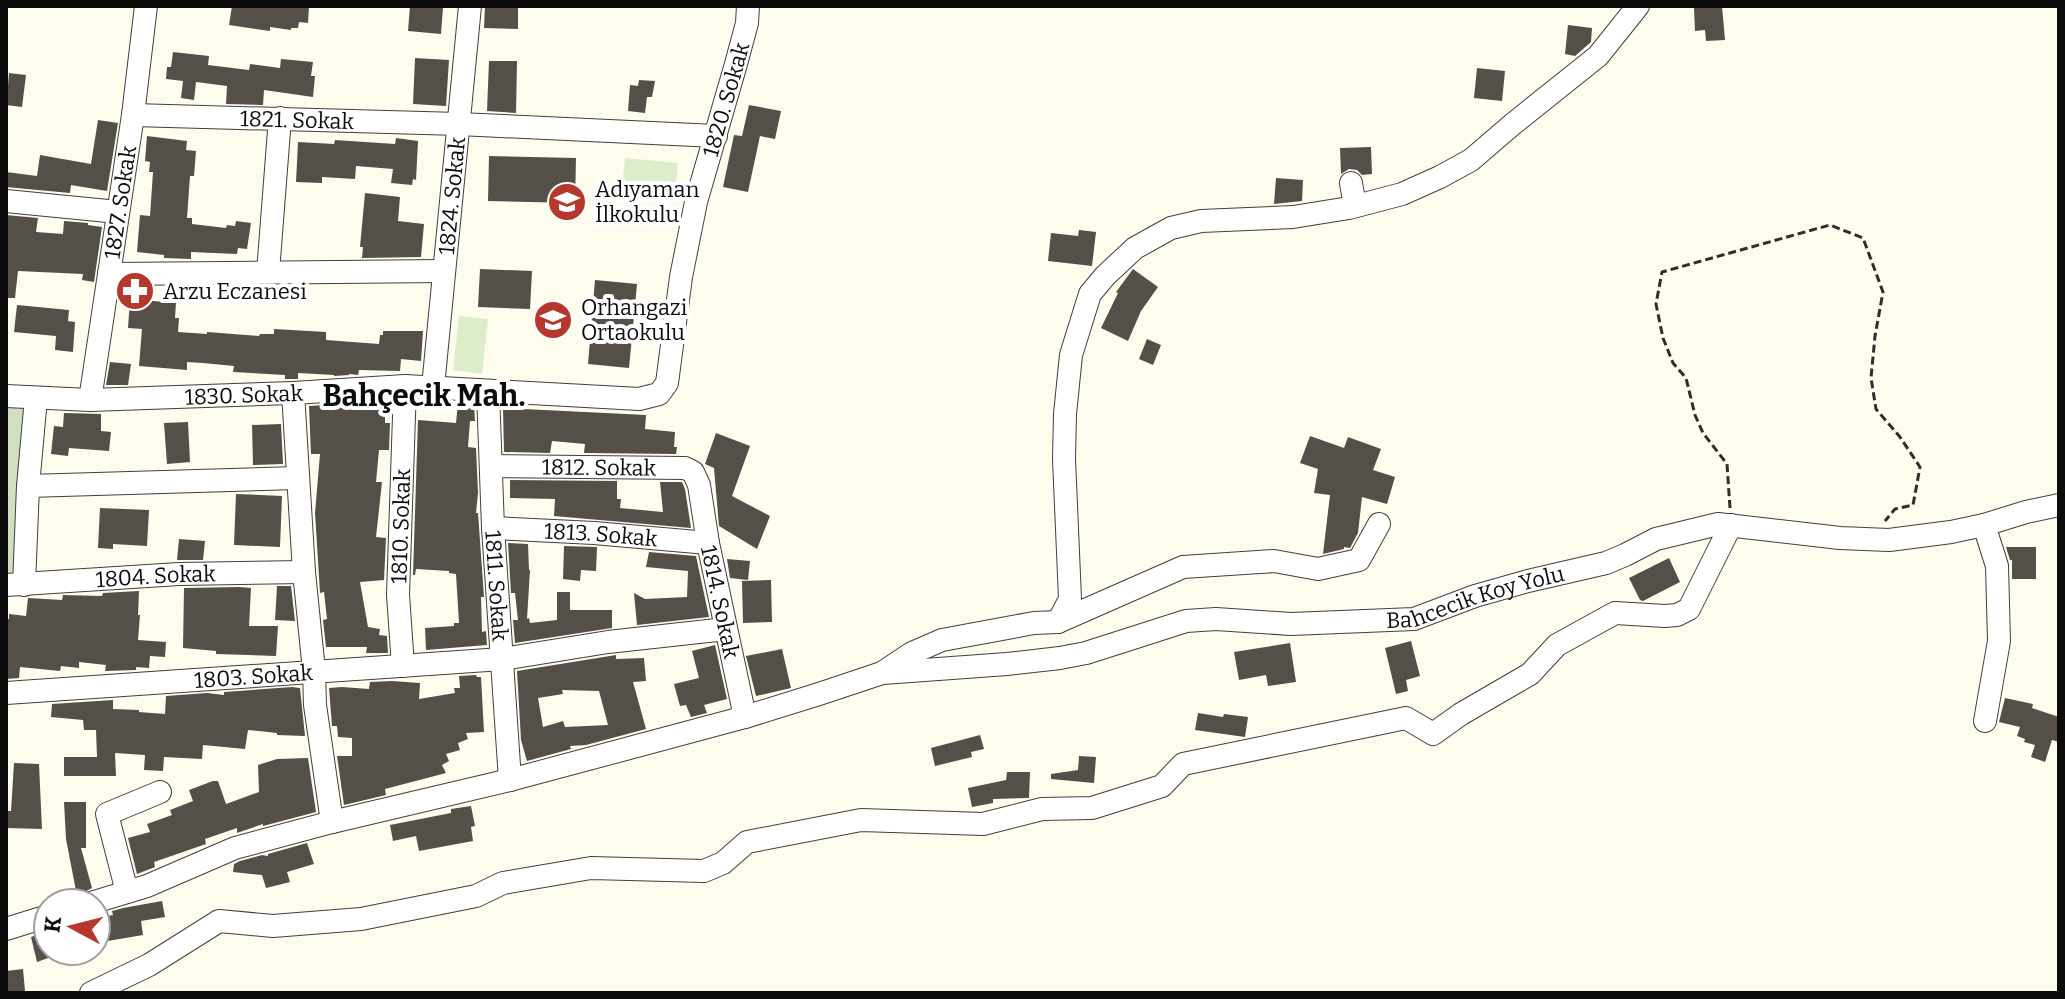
<svg xmlns="http://www.w3.org/2000/svg" width="2065" height="999" viewBox="0 0 2065 999" font-family="Bitter,serif">
<style>
.cemetery{fill:#d0dfbf}
.pitch{fill:#dceec9}
.building{fill:#554f49;fill-rule:evenodd}
.lines{fill:none;stroke-linecap:round;stroke-linejoin:round}
.minor-casing{stroke:#3f3f3f;stroke-width:24}
.path{stroke:#2e2e2e;stroke-width:3;stroke-dasharray:8 4;stroke-linecap:butt}
.minor{stroke:#fff;stroke-width:22}
.labels{text-anchor:middle;stroke-width:8;stroke-linejoin:round;paint-order:stroke}
.street-label{font-size:22px;fill:#0c0c0c;stroke:#fff}
.poi-label{font-size:22px;fill:#0c0c0c;stroke:#fff;text-anchor:start}
.district-label{font-size:30px;font-weight:bold;fill:#0c0c0c;stroke:#fff}
</style>
<rect width="100%" height="100%" fill="#fefded"/>
<path class="cemetery" d="M6,403H24L13,573L6,574Z"/>
<path class="pitch" d="M625,158L678,163L675,193L622,188Z
M459,316L488,319L482,374L453,370Z"/>
<path class="building" d="M232,6H309L308,23L299,22L298,28H291V30L270,27V31L229,25Z
M410,6L443,8L441,34L408,31Z
M485,6H518V29L484,28Z
M1722,6L1725,40L1706,41L1705,30L1695,31L1694,8Z
M1568,25L1592,28L1591,42L1575,56L1565,54Z
M173,52L209,56L208,65L249,70L250,64L280,68L281,59L313,62L311,76H315L313,97L264,90L263,105L226,104L227,86L196,82L194,100L181,98L183,81L166,79L167,67H171Z
M415,58L449,60L446,106L413,104Z
M489,61H517L516,113L487,111Z
M1477,68L1505,71L1502,101L1474,98Z
M9,73L26,75L22,107L6,105V86H8Z
M639,80L655,81L652,97H647L645,113L628,111L630,85L638,86Z
M749,105L781,111L775,139L760,136L748,192L723,187L734,135L742,136Z
M98,120L118,123L107,191L71,185L70,193L6,187V172L37,176L40,155L91,164Z
M147,136L187,141L186,150L196,151L194,176H190L187,218H192V224L226,228L227,225L235,226L236,221L251,223L247,249L238,248L237,254L191,252V259L164,258V255L137,252L140,215L150,216L153,172H149L150,162L145,161Z
M396,138L418,141L416,180L413,179L412,185L391,183L393,169L356,166L355,179L322,177V183L296,182L298,142L334,144L335,140L395,144Z
M1371,147L1372,174L1362,175L1357,170L1349,169L1341,174L1340,148Z
M489,156L576,158L575,203L488,201Z
M1276,178L1303,180L1302,201L1274,204Z
M365,193L400,197L398,221L424,224L421,257L362,258L363,247H360Z
M6,215L38,218L36,232L63,234L64,221L88,223V225L102,227L94,282L82,280L83,274L18,271L15,298H6Z
M1079,230L1096,232L1092,266L1048,261L1051,233L1078,236Z
M480,269L532,271L530,309L478,307Z
M1133,269L1158,287L1141,311L1128,341L1101,328L1118,293L1116,292Z
M595,280L637,284L629,368L588,364Z
M130,299L176,303L175,318H179L178,332L207,334V332L259,336L260,334H274V329L326,332V340L379,344L380,335H383V331H423L421,361L401,359L400,371L359,370L358,375L349,374V375L334,376V375L298,373V379H285V375L233,372L234,366L203,363L187,362V370L139,366L142,329L128,328Z
M17,305L69,310L68,321L75,322L73,352L55,350L56,336L14,332Z
M1147,339L1161,345L1153,365L1139,359Z
M110,362L131,364L128,385H106Z
M458,403L474,404L475,421H470L468,447L476,448L478,493L476,513H478L484,597H481L482,632L486,631L487,645L426,650L425,628L454,626V623H459L456,574L449,573V571L416,569L415,575H413L418,420L456,423Z
M341,404L385,406V423H390L389,450H379L376,482H382L376,537L386,538L384,580L360,582L368,627L380,629L379,635L387,636L388,653H366L367,647H326L323,620L327,619L324,592L320,593L315,513L320,454H311L309,406Z
M503,408L646,415L645,429L675,432L674,447H677L676,454L584,453L585,444L552,441L550,453L504,452Z
M64,413L101,414V431L111,432L109,451L69,448L68,456L51,454L54,426L63,427Z
M188,422L190,462L167,464L164,423Z
M281,424L283,464L253,465L252,425Z
M716,433L750,446L732,496L770,516L757,549L719,526L714,468L705,464Z
M1310,436L1344,448L1348,437L1381,449L1373,470L1395,477L1387,504L1362,497L1358,533L1350,548L1344,547V549L1323,554L1330,495L1314,493L1318,469L1300,463Z
M510,480L617,481V499H621L620,508L663,512L660,482H682L685,489L691,528L554,516L555,499L510,498Z
M236,494L282,496L280,547L234,545Z
M100,508L149,510L147,546L113,544V549L98,548Z
M179,539L205,541L203,560H177Z
M508,543L528,544L529,570H530L527,619L529,618L530,623L557,620V592H570V610H612V628L515,643L513,620H518L515,593H511Z
M564,546L597,547L596,571L581,570L580,581L563,579Z
M2006,547H2036V579H2012V560H2010Z
M649,552L696,556L709,617L637,625L634,593L645,599L687,597L688,571L646,567Z
M1669,558L1680,582L1643,601L1640,600L1629,578Z
M727,559L750,561L748,580L730,578Z
M771,580L772,622L743,623L742,581Z
M277,586H291L295,621L275,620Z
M239,587L251,588L249,626H278L276,656L216,654V651L183,648L184,588Z
M139,591L138,615H140L138,640L166,642L165,657L150,656L149,668L136,667V670L105,671L106,665L79,662V668L61,666L60,671L20,667L19,678L6,679V619H9V614L26,616L28,598L62,600L63,595L102,596L103,593Z
M1411,641L1420,676L1406,680L1408,691L1396,694L1385,648Z
M1290,643L1296,682L1268,686L1266,675L1239,680L1234,652Z
M715,645L727,699L704,705L707,713L691,717L686,705L680,706L674,684L699,678L692,651Z
M782,649L791,688L756,696L746,656Z
M616,655V659L644,658L646,681L633,682L646,729L586,745L570,746L571,749L527,761L521,740L517,671ZM562,690L599,691L608,725L565,727L563,721L543,727L538,698L563,694Z
M476,675L477,677H481L484,732L466,733L468,739L458,743L460,750L446,754L449,761L442,765L446,773L385,789L386,795L344,805L337,756H352V738L338,737L337,726H332L329,688L342,687L369,689L370,682L392,681L420,683L419,699L455,693L454,688H460L459,676Z
M292,687L300,688L305,736L277,735V733L248,730L245,749L203,745L202,759L164,757L163,771L144,770L145,755L115,753L116,776H64V757H97L96,730H84L83,720L51,717L52,704L113,700V709L139,710V712L165,714L166,696L207,693L224,695V692Z
M2005,698L2033,704L2032,708L2059,717V742L2052,740L2045,762L2031,757L2035,745L2024,742L2025,739L2017,736L2020,727L1999,722Z
M1198,713L1223,717L1224,714L1248,717L1245,737L1195,730Z
M980,735L984,749L971,752L972,757L935,766L931,748Z
M1079,756L1096,757L1094,783L1051,779V774L1078,770Z
M308,758L316,812L263,826V824L237,833V828L205,839L206,844L154,862L155,867L137,874L128,838L150,832L147,824L172,815L170,810L193,801L189,790L213,781H218L226,804L259,792L258,765L277,759Z
M14,763L39,764L42,829L6,828V811H11Z
M1007,772H1030L1029,798L993,799V803L972,807L968,788L1006,780Z
M64,802H86V848H81L92,888L77,896L66,839Z
M471,806L475,826L471,827L473,841L419,851L416,836L393,841L390,825L451,813V809Z
M307,843L314,864L287,872L290,882L266,888L262,875L233,872L234,864L240,861L262,855L268,856V854Z
M162,901L165,917L141,921L143,935L96,943V918L113,915L112,911L123,908Z
M48,931V958L37,962L31,937Z
M23,969L25,991L6,993V971Z"/>
<g class="lines">
<defs>
<g id="minor">
<path id="s1" d="M133,115L459,124L716,136"/>
<path d="M1351,183L1355,206"/>
<path d="M6,201L118,212"/>
<path d="M268,272L280,118"/>
<path d="M109,274L444,271"/>
<path id="s2" d="M433,387L470,6"/>
<path id="s3" d="M488,392L493,528L510,780"/>
<path d="M293,393L304,572L314,671L315,705L332,822"/>
<path id="s4" d="M6,396L90,400L293,393L405,386L639,399L659,394L667,383L681,277L696,202L736,64L747,23L748,6"/>
<path id="s5" d="M90,400L133,115L146,6"/>
<path id="s6" d="M491,466L685,468L693,472L699,485L708,543L745,717"/>
<path d="M28,486L297,478"/>
<path d="M1984,525L1997,566L1999,641L1985,721"/>
<path id="s7" d="M493,528L594,533L708,543"/>
<path id="s8" d="M6,585L179,574L304,572"/>
<path d="M24,585L28,486L36,398"/>
<path d="M1058,622L1070,599L1064,459L1065,414L1071,355L1090,294L1105,276L1135,248L1171,228L1201,221L1293,217L1349,208L1402,194L1440,177L1471,160L1513,124L1598,56L1638,6"/>
<path id="s9" d="M403,666L398,595L405,386"/>
<path id="s10" d="M883,673L1007,664L1060,658L1086,653L1186,621L1216,619L1291,624L1414,619L1475,596L1528,581L1606,563L1625,555L1656,539L1718,524L1840,538L1889,540L1951,532L1984,525L2026,512L2059,505"/>
<path id="s11" d="M6,693L502,659L608,642L726,629"/>
<path d="M127,892L107,814L160,792"/>
<path d="M91,903L147,886L235,848L332,822L510,780L745,717L819,694L882,673L912,653L942,640L1034,623L1058,622L1183,567L1274,561L1318,569L1359,560L1379,524"/>
<path d="M6,929L48,916"/>
<path d="M91,993L149,965L219,921L273,926L361,919L476,896L503,883L591,868L704,871L723,863L747,842L861,820L983,824L1042,809L1092,808L1162,786L1183,764L1406,718L1433,734L1461,714L1530,674L1557,645L1615,613L1665,616L1677,615L1689,609L1731,525"/>
</g>
</defs>
<use href="#minor" class="minor-casing"/>
<path class="path" d="M1730,508L1727,464L1703,433L1695,415L1686,378L1673,363L1663,338L1656,304L1662,272L1830,225L1863,238L1883,292L1875,336L1871,378L1876,409L1900,437L1920,467L1913,505L1895,509L1885,521"/>
<use href="#minor" class="minor"/>
</g>
<defs>
<symbol id="school-disc" viewBox="-11 -11 22 22"><circle r="9.5" fill="#b6372b" stroke="#fff"/><path d="M0-5L7-2L0 1L-7-2ZM-4 1L0 2.5L4 1V4Q0 6-4 4Z" fill="#fff"/></symbol>
<symbol id="pharmacy-disc" viewBox="-11 -11 22 22"><circle r="9.5" fill="#b6372b" stroke="#fff"/><path d="M-2-6h4v4h4v4h-4v4h-4v-4h-4v-4h4Z" fill="#fff"/></symbol>
</defs>
<g fill-rule="evenodd">
<use href="#school-disc" x="545" y="180" width="44" height="44"/>
<use href="#pharmacy-disc" x="113" y="269" width="44" height="44"/>
<use href="#school-disc" x="531" y="298" width="44" height="44"/>
</g>
<g class="labels">
<g class="street-label">
<text dy="8" stroke="none"><textPath href="#s4" startOffset="958">1820. Sokak</textPath></text>
<text dy="8" stroke="none"><textPath href="#s1" startOffset="164">1821. Sokak</textPath></text>
<text dy="8" stroke="none"><textPath href="#s2" startOffset="192">1824. Sokak</textPath></text>
<text dy="8" stroke="none"><textPath href="#s5" startOffset="200">1827. Sokak</textPath></text>
<text dy="8" stroke="none"><textPath href="#s4" startOffset="238">1830. Sokak</textPath></text>
<text dy="8" stroke="none"><textPath href="#s6" startOffset="108">1812. Sokak</textPath></text>
<text dy="8" stroke="none"><textPath href="#s9" startOffset="140">1810. Sokak</textPath></text>
<text dy="8" stroke="none"><textPath href="#s7" startOffset="108">1813. Sokak</textPath></text>
<text dy="8" stroke="none"><textPath href="#s8" startOffset="150">1804. Sokak</textPath></text>
<text dy="8" stroke="none"><textPath href="#s3" startOffset="194">1811. Sokak</textPath></text>
<text dy="8" stroke="none"><textPath href="#s10" startOffset="602">Bahcecik Koy Yolu</textPath></text>
<text dy="8" stroke="none"><textPath href="#s6" startOffset="336">1814. Sokak</textPath></text>
<text dy="8" stroke="none"><textPath href="#s11" startOffset="248">1803. Sokak</textPath></text>
</g>
<g class="poi-label">
<text x="595" y="197">Adıyaman<tspan x="595" dy="25">İlkokulu</tspan></text>
<text x="163" y="299">Arzu Eczanesi</text>
<text x="581" y="315">Orhangazi<tspan x="581" dy="25">Ortaokulu</tspan></text>
</g>
<g class="district-label">
<text x="424" y="406">Bahçecik Mah.</text>
</g>
</g>
<rect width="2065" height="999" fill="none" stroke="#0c0c0c" stroke-width="16"/>
<g transform="translate(72 927) rotate(277)"><circle r="38" fill="#ffffff" stroke="#9e9e9e" stroke-width="2"/>
<path d="M0-6L14 30L0 20L-14 30Z" fill="#b6372b"/>
<text y="-12" font-size="22" font-weight="bold" text-anchor="middle" fill="#0c0c0c">K</text>
</g>
</svg>
